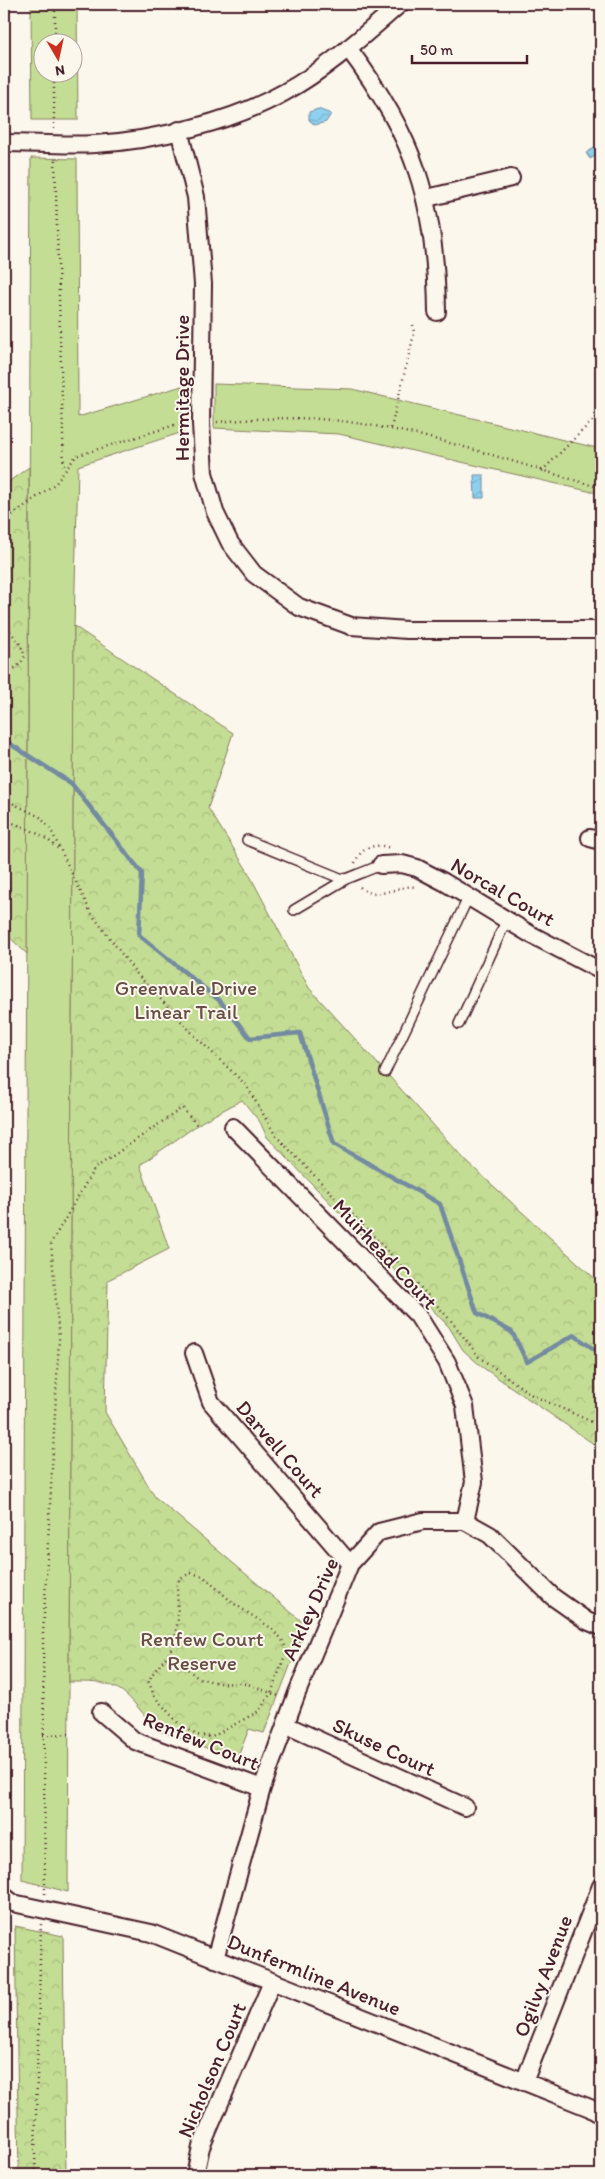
<svg xmlns="http://www.w3.org/2000/svg" width="605" height="2179" viewBox="0 0 605 2179" font-family="Itim,sans-serif">
<style>
.grass{fill:#c4dd94;stroke:#877e60;fill-rule:evenodd}
.park{fill:url(#park-crowns);stroke:#877e60}
.water{fill:url(#water-waves);stroke:#738aa1}
.lines{fill:none;stroke-linecap:round;stroke-linejoin:round}
.stream{stroke:#738aa1;stroke-width:4.5}
.service-casing{stroke:#4a1f2b;stroke-width:12}
.minor-casing{stroke:#4a1f2b;stroke-width:20}
.path{stroke:#4a1f2b;stroke-width:2.5;stroke-dasharray:1 4;stroke-linecap:butt}
.service{stroke:#fbf7ec;stroke-width:9}
.minor{stroke:#fbf7ec;stroke-width:16}
.labels{text-anchor:middle;stroke-width:4;stroke-linejoin:round;paint-order:stroke}
.street-label{font-size:21px;fill:#4a1f2b;stroke:#fbf7ec}
.park-label{font-size:21px;fill:#684e45;stroke:#fbf7ec}
</style>
<defs>
<pattern id="park-crowns" width="20" height="18" patternUnits="userSpaceOnUse" patternTransform="scale(1.25)"><rect width="20" height="18" fill="#c4dd94"/><path d="M2 6a3 3 0 1 1 6 0M12 15a3 3 0 1 1 6 0" fill="none" stroke="#aabd80"/></pattern>
<pattern id="water-waves" width="16" height="10" patternUnits="userSpaceOnUse" patternTransform="scale(1.25)"><rect width="16" height="10" fill="#8ed1ef"/><path d="M0 5q4-4 8 0t8 0" fill="none" stroke="#7cb3cd"/></pattern>
</defs>
<rect width="100%" height="100%" fill="#fbf7ec"/>
<filter id="ink" filterUnits="userSpaceOnUse"><feTurbulence type="fractalNoise" baseFrequency=".02" numOctaves="2"/><feDisplacementMap in="SourceGraphic" scale="10" xChannelSelector="R" yChannelSelector="G"/><feConvolveMatrix kernelMatrix="1 2 1 2 8 2 1 2 1" color-interpolation-filters="sRGB"/></filter>
<g filter="url(#ink)">
<path class="grass" d="M31,4H77L78,120H32ZM42,42H72V72H42Z
M31,158L77,159L78,417L182,386L183,432L78,466L74,626L68,1892L22,1880Z
M214,384L352,389L601,449V494L339,434L214,428Z"/>
<path class="park" d="M29,467L27,954L4,932V485Z
M74,626L233,733L208,808L247,870L309,988L466,1161L601,1284V1449L482,1367L463,1350L449,1327L267,1137L260,1122L242,1100L203,1121L140,1165L169,1249L108,1280L105,1412L155,1497L306,1625L264,1733L249,1729L237,1759L162,1732C146,1721 138,1704 123,1692C110,1681 85,1682 69,1682Z
M15,1926L63,1936L66,2175H19Z"/>
<path class="water" d="M318,109L331,114L326,122L315,125L309,120V112Z
M601,144V153L590,159L586,153Z
M474,475H484V498H475Z"/>
<g class="lines">
<path class="stream" d="M4,740L71,783L142,873L139,935L220,1001L250,1038L300,1033L334,1144L440,1204L477,1313L512,1332L527,1362L574,1335L601,1354"/>
<defs>
<path id="service" d="M247,840L340,878L346,879L381,865
M294,910L346,879
M459,1024L506,921
M385,1072L469,896"/>
<path id="minor" d="M348,48C415,137 436,202 437,312
M179,130L196,197L203,284L201,424L204,473L215,512L230,543L254,574L299,607L351,626L407,630H601
M4,143C34,143 65,146 95,144C154,141 234,121 285,92C327,69 364,35 400,4
M427,198L511,178
M590,838L601,841
M381,865L402,864L417,868L444,882L530,934L601,971
M233,1127L418,1316L447,1362L465,1406L474,1482L465,1521
M194,1353L211,1402L350,1564
M101,1712L135,1741L262,1788
M286,1725L465,1807
M4,1896L13,1903L151,1933L590,2108L601,2115
M215,1959L262,1788L297,1693L350,1564L379,1532L423,1521H465L490,1535L553,1597L587,1621L601,1627
M524,2082L601,1886
M195,2175L201,2147L272,1982"/>
</defs>
<use href="#service" class="service-casing"/>
<use href="#minor" class="minor-casing"/>
<path class="path" d="M55,42V4
M54,129V72
M55,160L64,469
M217,422C251,419 285,417 320,419C414,426 511,462 601,488
M391,428L414,334L413,325
M542,471L601,412
M4,521L56,483L76,456L178,424H186
M4,623L20,644L25,656C20,665 15,671 4,670
M4,799L40,817L51,830L91,913L136,973L195,1036L246,1085L276,1136L382,1245L453,1323L479,1357L532,1395L601,1426
M4,820C19,825 35,831 48,840C53,844 55,848 61,849
M355,863C360,848 375,842 390,848
M4,873L8,880L10,892L4,899
M360,887C379,903 395,884 416,887
M191,1573L203,1576L233,1603L268,1626L281,1638L287,1650L271,1693L259,1711L212,1737L197,1735L179,1724L154,1696L149,1682L151,1676L170,1652L175,1638L178,1619L177,1585L180,1578Z
M169,1653L198,1678L218,1683L248,1684L281,1697
M43,1735L71,1734
M45,1894L43,1635L59,1339L51,1243L94,1169L182,1108L198,1126
M36,2175L35,2155L41,1924"/>
<use href="#service" class="service"/>
<use href="#minor" class="minor"/>
</g>
</g>
<g class="labels">
<g class="street-label">
<text transform="translate(182 388) rotate(-90)" y="7">Hermitage Drive</text>
<text transform="translate(503 892) rotate(30)" y="7">Norcal Court</text>
<text transform="translate(385 1254) rotate(47)" y="7">Muirhead Court</text>
<text transform="translate(280 1449) rotate(49)" y="7">Darvell Court</text>
<text transform="translate(310 1609) rotate(-66)" y="7">Arkley Drive</text>
<text transform="translate(201 1741) rotate(22)" y="7">Renfew Court</text>
<text transform="translate(384 1747) rotate(25)" y="7">Skuse Court</text>
<text transform="translate(314 1975) rotate(22)" y="7">Dunfermline Avenue</text>
<text transform="translate(543 1976) rotate(-69)" y="7">Ogilvy Avenue</text>
<text transform="translate(212 2070) rotate(-67)" y="7">Nicholson Court</text>
</g>
<g class="park-label">
<text x="186" y="995">Greenvale Drive<tspan x="186" dy="24">Linear Trail</tspan></text>
<text x="202" y="1646">Renfew Court<tspan x="202" dy="24">Reserve</tspan></text>
</g>
</g>
<rect width="605" height="2179" fill="none" stroke="#fbf7ec" stroke-width="20"/>
<rect x="10" y="10" width="585" height="2159" fill="none" stroke="#4a1f2b" stroke-width="2" filter="url(#ink)"/>
<g transform="translate(58 58) rotate(171)"><circle r="24" fill="#fbf7ec" stroke="#b4a19f"/>
<path d="M0-4L9 19L0 12L-9 19Z" fill="#c8321e"/>
<text y="-8" font-size="14" font-weight="bold" text-anchor="middle" fill="#4a1f2b">N</text>
</g>
<path d="M412 55v8h115v-8" fill="none" stroke="#4a1f2b" stroke-width="2.5"/>
<text x="420" y="55" font-size="15" fill="#4a1f2b" stroke="#fbf7ec" stroke-width="4" paint-order="stroke">50 m</text>
</svg>
